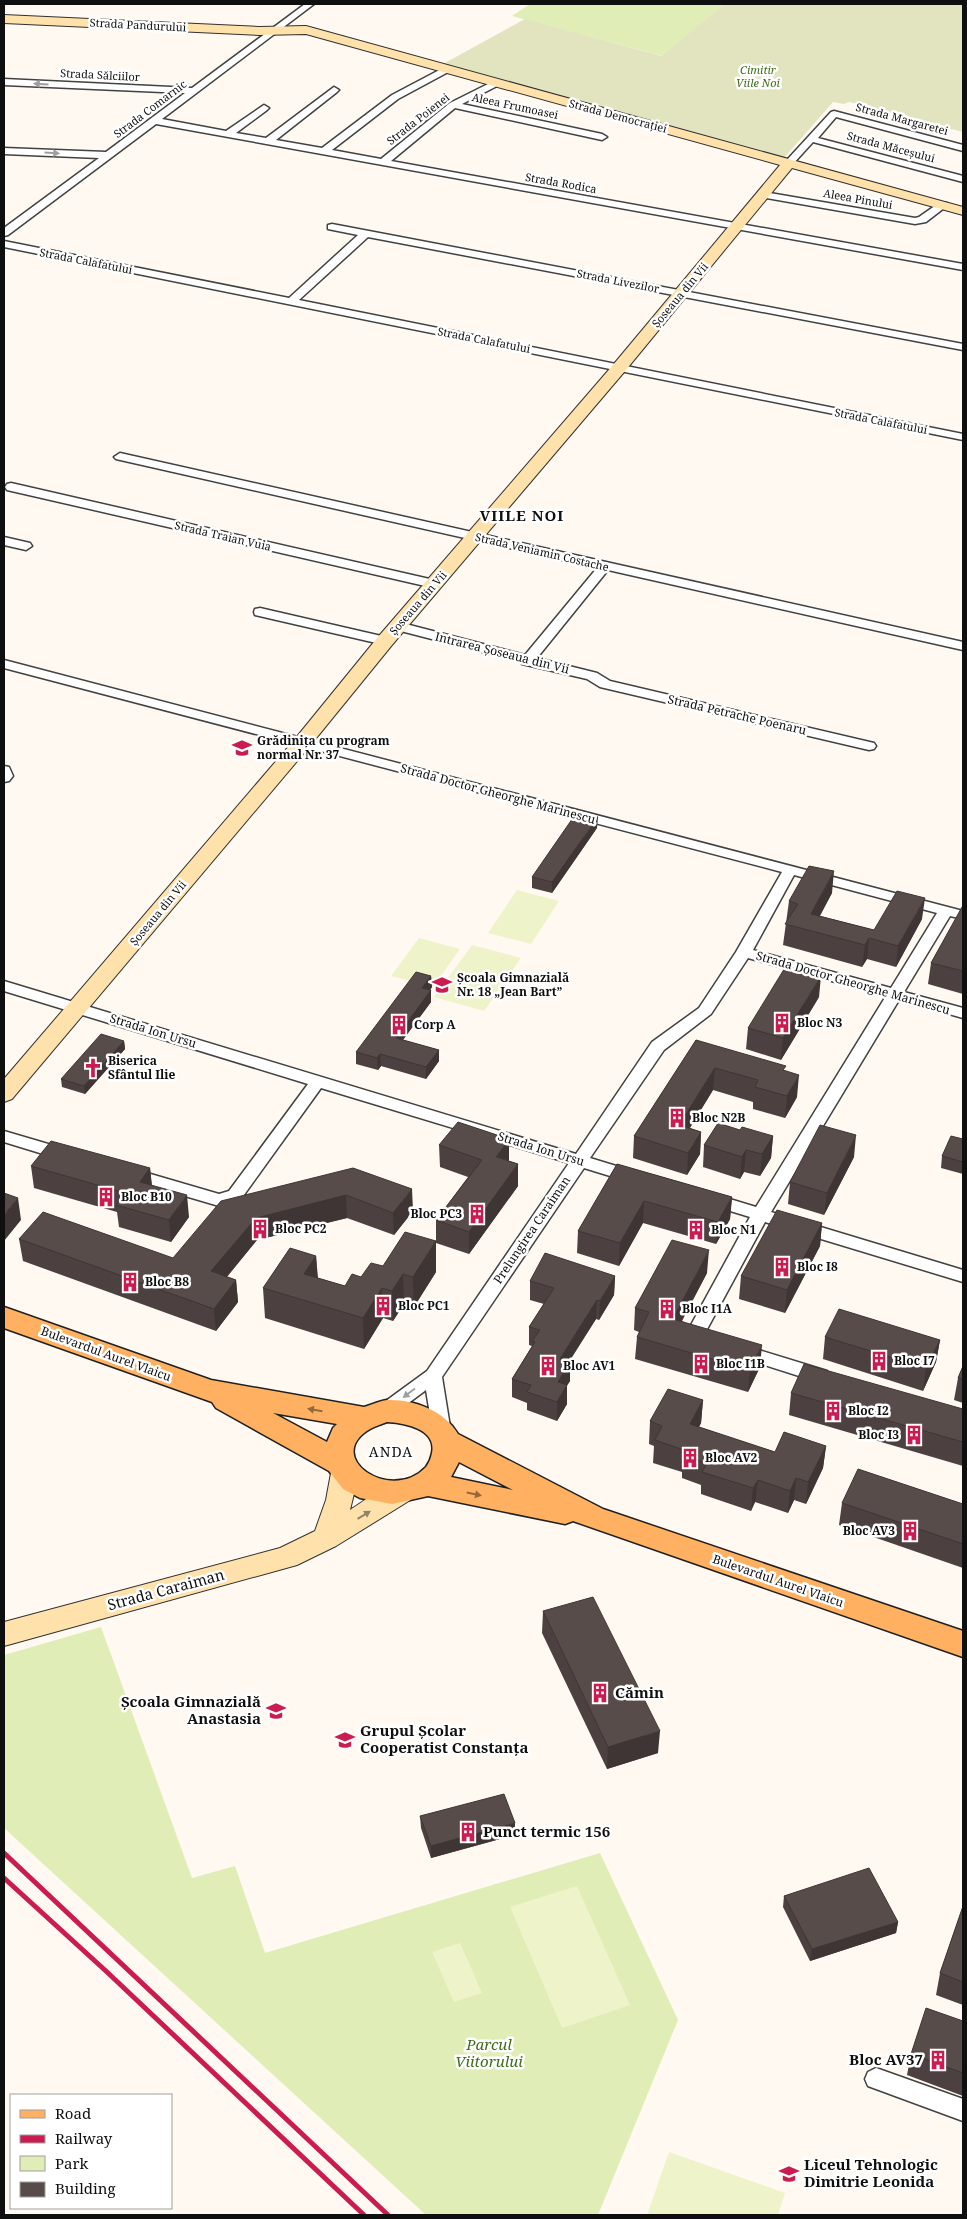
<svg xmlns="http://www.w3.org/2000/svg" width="967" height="2219" viewBox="0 0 967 2219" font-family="'Noto Serif',serif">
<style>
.green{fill:#e0edb7}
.cemetery{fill:#e1e4bf}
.pitch{fill:#eff3c9}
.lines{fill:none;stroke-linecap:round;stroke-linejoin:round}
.street-casing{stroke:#424242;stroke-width:3}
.secondary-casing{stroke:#313131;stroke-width:2}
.primary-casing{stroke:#202020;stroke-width:3}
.street{fill:#fff;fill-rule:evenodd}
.secondary{fill:#ffe1ac;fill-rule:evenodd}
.primary{fill:#ffb161;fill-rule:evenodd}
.rail{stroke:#ca1c50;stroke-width:5}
.wall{fill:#4c4140}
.shaded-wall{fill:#3e3534}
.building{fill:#584c4a;stroke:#3e3534}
.oneway{fill:#9f9f9f}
.oneway2{fill:#93683c}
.oneway3{fill:#938265}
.labels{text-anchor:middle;stroke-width:5;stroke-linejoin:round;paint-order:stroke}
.far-street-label{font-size:11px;fill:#0f0f0f;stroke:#fff}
.far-park-label{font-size:11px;font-style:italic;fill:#3f6c19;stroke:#fff}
.street-label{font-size:12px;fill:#0f0f0f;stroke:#fff}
.poi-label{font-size:12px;font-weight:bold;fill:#0f0f0f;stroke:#fff;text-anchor:start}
.neighbourhood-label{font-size:14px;letter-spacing:1px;fill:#0f0f0f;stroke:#fff}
.far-district-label{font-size:15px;font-weight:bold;letter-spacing:1px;fill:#0f0f0f;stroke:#fff}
.near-street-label{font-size:15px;fill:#0f0f0f;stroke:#fff}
.near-poi-label{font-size:15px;font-weight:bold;fill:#0f0f0f;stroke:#fff;text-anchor:start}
.near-park-label{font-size:15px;font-style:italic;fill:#3f6c19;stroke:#fff}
</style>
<rect width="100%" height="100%" fill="#fff9f1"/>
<path class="green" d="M530,4H724L663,56L512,16Z
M101,1627L192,1878L235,1866L265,1953L600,1853L678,2020L598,2215H426L4,1828V1655Z"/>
<path class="cemetery" d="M724,4H963V132L849,102L844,104L833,102L783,159L443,64L525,19L662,56Z"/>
<path class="pitch" d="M517,890L559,901L531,944L488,933Z
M419,938L460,949L433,987L391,976Z
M472,945L521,958L484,1011L434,997Z
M577,1886L630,2005L562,2028L510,1907Z
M460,1943L482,1993L454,2002L432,1952Z
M669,2152L785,2193L778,2215H647Z"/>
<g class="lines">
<defs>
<path id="street" d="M305,4H314L162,119L226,131L264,105L269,108L267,110L236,133L266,138L334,87L339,90L337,92L276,140L322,148L392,95L447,66L450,67V71L398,99L332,150L381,159L450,103L496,80L501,83L499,85L462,104L602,134L607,137L602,140L455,108L391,161L963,264V270L156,124L8,235L4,236V228L99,158L4,154V148L106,152L185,93L4,85V79L192,88Z
M834,111L963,145V151L836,117L818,138L963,176V182L813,142L792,165H786V161L831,112Z
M764,192L915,218L919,217L939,203H947L948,205L926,222L915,224L760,197V193Z
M332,224L963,344V350L368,237L299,300L963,434V440L4,247V241L289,298L358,235L328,229V225Z
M120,453L963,642V650L608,570L537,658L597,673L610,681L874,743L876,746L874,749L869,750L600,687L587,679L522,664L521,662L393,629L392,626L398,622L525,655L597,568L116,459L114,457Z
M11,483L434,580L440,584L434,588L7,490L5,487L7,484Z
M4,537L30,543L32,546L26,550L4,545Z
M260,608L390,638L392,641L385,645L255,615L254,612L255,609Z
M4,660L963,911V919L950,916L904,992L963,1008V1018L899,1000L771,1212L963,1270V1282L765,1222L705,1333L710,1334L713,1339L710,1344L704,1345L688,1341L685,1336L750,1217L704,1203L702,1199L704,1195L710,1193L756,1207L886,996L748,958L711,1014L664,1050L590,1158L639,1173L641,1177L639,1181L633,1183L584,1168L442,1377L451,1433L449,1438L442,1440L435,1438L433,1433L426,1390L391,1416L385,1418L379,1416L376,1411L379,1406L427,1371L569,1163L321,1088L241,1199L219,1206L124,1178L122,1174L124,1170L130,1168L219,1194L229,1191L308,1084L4,991V981L576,1154L652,1042L699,1008L736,952L782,872L4,668ZM794,875L937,913L891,988L753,950Z
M4,766L9,767L13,776L9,781L4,782Z
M4,1131L72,1151L74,1155L72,1159L66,1161L4,1142Z
M739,1344L827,1371L830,1376L827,1381L821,1383L733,1355L730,1350L733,1345Z
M876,2068L963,2099V2121L868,2086L865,2079L868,2072Z"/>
<path id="secondary" d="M4,15L259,27L306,26L963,207V215L792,168L625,371L392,645L309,747L12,1099L4,1102V1079L295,739L378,637L613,365L780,165L306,34L259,35L4,23Z
M345,1463L355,1466L359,1473L350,1510C368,1499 391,1478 412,1485L416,1492L412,1499L336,1546L297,1565L4,1646V1622L280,1548L315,1531L326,1500L331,1473L335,1466Z"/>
<path id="primary" d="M4,1307L211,1380L364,1407C371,1405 379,1401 387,1400C414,1399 445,1411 458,1434L603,1509L963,1631V1657L573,1521L565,1524L428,1496L392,1504L360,1498L343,1489L329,1471L216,1408L212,1402L4,1328ZM273,1413L337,1424L333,1428L327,1442ZM387,1422C405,1423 437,1429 432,1453C431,1458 429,1463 426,1467C391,1504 322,1457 370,1429C375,1426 382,1424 387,1422ZM459,1462L513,1490L451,1477Z"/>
</defs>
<use href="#street" class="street-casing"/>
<use href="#secondary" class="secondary-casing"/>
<use href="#primary" class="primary-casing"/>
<use href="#street" class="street"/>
<use href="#secondary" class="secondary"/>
<use href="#primary" class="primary"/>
<path class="rail" d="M4,1853L388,2215
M4,1878L107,1972L364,2215"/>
</g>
<path class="wall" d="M597,828L552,893L532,888V877Z
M832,893L820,916L874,930L922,919L896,967L867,959L862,967L783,945L789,901Z
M963,907V994L928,984L931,963Z
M431,976L432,987L430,990H431V1002L403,1040L439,1050V1061L426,1079L381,1066L378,1070L356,1064V1052Z
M819,997L781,1060L746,1049L748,1028Z
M696,1040L785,1071L797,1097L785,1118L753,1109V1102L713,1090L690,1128L701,1132L700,1154L687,1175L633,1158L634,1136Z
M124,1041L125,1049L85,1094L62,1087L61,1079Z
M740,1130L773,1136L771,1158L760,1176L744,1172L740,1179L703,1167L704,1145Z
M963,1139V1174L941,1168L942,1156Z
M439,1145L509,1161L518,1164V1186L469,1254L436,1243V1220L468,1177L440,1167Z
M854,1157L824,1215L788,1204L790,1182Z
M617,1164L732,1197L730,1219L716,1244L643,1223L619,1266L577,1253L578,1231Z
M31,1166L150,1168L152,1185L189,1217L171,1242L119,1227L117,1212L34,1188Z
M353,1168L413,1211L394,1235L347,1218L257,1240L227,1277L236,1280L238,1302L216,1331L23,1261L19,1239L173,1258Z
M822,1223L820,1246L785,1313L739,1299L741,1276Z
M436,1241V1272L414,1307L404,1304L393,1321L383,1318L364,1349L265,1318L263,1288L316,1256L318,1278L345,1286L383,1266Z
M707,1273L682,1321L760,1367L748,1392L635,1359L637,1337L639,1332L634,1330L635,1308Z
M615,1276L614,1295L599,1320L596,1319L569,1362H570V1381L567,1385V1404L557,1421L527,1410V1403L512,1397V1379L532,1346L529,1345V1327L544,1304L530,1300V1281Z
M825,1337L940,1340L936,1362L923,1391L823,1359Z
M963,1366V1403L954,1400L958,1378Z
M791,1393L963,1409V1466L789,1415Z
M703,1400L701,1423L699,1427L775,1452L826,1446L823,1468L806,1504L794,1500L788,1513L755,1502L751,1511L701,1494V1485L682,1478V1472L653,1463L654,1446L649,1444L650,1421Z
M842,1503L963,1504V1568L839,1525Z
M543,1611L658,1753L607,1769L542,1633Z
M420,1816L515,1835L431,1858L421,1828Z
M784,1896L898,1922L896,1933L810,1961L783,1907Z
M963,1906V2005L936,1995L940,1973Z
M963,2021V2096L907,2075L911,2054Z"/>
<path class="shaded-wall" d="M598,817L597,828L552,893V882Z
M834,871L832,893L811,931V914Z
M925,898L922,919L896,967L898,946Z
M869,938L867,959L862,967L865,945Z
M431,976L432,987L423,999L422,988Z
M821,976L819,997L781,1060L783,1038Z
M431,990V1002L396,1049V1038Z
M124,1041L125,1049L85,1094L84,1086Z
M439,1050V1061L426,1079V1067Z
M380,1054L381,1066L378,1070L377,1058Z
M715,1068L713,1090L678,1147L679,1125Z
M799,1075L797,1097L785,1118L787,1096Z
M701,1132L700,1154L687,1175L688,1153Z
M856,1135L854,1157L824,1215L827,1193Z
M773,1136L771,1158L760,1176L762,1154Z
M509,1139V1161L496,1157Z
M746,1150L744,1172L740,1179L742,1157Z
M518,1164V1186L469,1254V1232Z
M150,1168L152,1190L140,1182Z
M412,1189L413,1211L394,1235L393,1213Z
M187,1195L189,1217L171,1242L169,1220Z
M346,1195L347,1218L257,1240L213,1293L211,1271L256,1218Z
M732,1197L730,1219L716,1244L718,1222Z
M18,1198L21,1220L4,1241V1215Z
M644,1201L643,1223L619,1266L620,1243Z
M822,1223L820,1246L785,1313L787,1290Z
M436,1241V1272L414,1307L413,1277Z
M709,1250L707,1273L671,1341L673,1319Z
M316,1256L318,1287L304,1274Z
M403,1274L404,1304L393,1321L392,1291Z
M615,1276L614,1295L599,1320L600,1301Z
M236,1280L238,1302L216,1331L214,1309Z
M382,1288L383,1318L364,1349L363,1318Z
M597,1300L596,1319L559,1377L560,1359Z
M940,1340L936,1362L923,1391L926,1368Z
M762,1345L760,1367L748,1392L750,1370Z
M570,1362V1381L557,1401L558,1382Z
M567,1385V1404L557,1421V1402Z
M703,1400L701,1423L688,1446L690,1424Z
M826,1446L823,1468L806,1504L808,1482Z
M796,1478L794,1500L788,1513L790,1491Z
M758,1480L755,1502L751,1511L753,1488Z
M660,1731L658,1753L607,1769L608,1747Z
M515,1823V1835L431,1858V1846Z
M898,1922L896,1933L810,1961L812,1949Z"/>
<path class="building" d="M577,812L598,817L552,882L532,877Z
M809,866L834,871L811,914L874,930L897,891L925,898L898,946L869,938L865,945L785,924L798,904L789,901Z
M962,907H963V971L931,963Z
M786,966L821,976L783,1038L748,1028Z
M416,972L431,976L422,988L431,990L396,1038L439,1050L426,1067L380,1054L377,1058L356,1052Z
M101,1034L124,1041L84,1086L61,1079Z
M696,1040L786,1066L783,1070L799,1075L787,1096L755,1087L758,1080L715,1068L679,1125L701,1132L688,1153L634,1136Z
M458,1122L509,1139L496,1157L518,1164L469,1232L436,1220L482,1160L439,1145Z
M718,1123L740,1130L742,1127L773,1136L762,1154L746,1150L742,1157L704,1145Z
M820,1125L856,1135L827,1193L790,1182Z
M951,1136L963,1139V1162L942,1156Z
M51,1141L150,1168L140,1182L187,1195L169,1220L116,1205L125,1193L31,1166Z
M617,1164L732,1197L718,1222L644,1201L620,1243L578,1231Z
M353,1168L412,1189L393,1213L346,1195L256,1218L211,1271L236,1280L214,1309L19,1239L43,1212L173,1258L221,1201Z
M4,1193L18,1198L4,1215Z
M777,1210L822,1223L787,1290L741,1276Z
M405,1232L436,1241L413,1277L403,1274L392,1291L382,1288L363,1318L263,1288L290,1248L316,1256L304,1274L345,1286L352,1274L361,1277L371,1263L383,1266Z
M672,1240L709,1250L673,1319L762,1345L750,1370L637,1337L649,1312L635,1308Z
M545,1253L615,1276L600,1301L597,1300L560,1359L570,1362L558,1382L567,1385L557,1402L527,1392L531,1385L512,1379L535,1342L532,1341L540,1330L529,1327L554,1288L530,1281Z
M839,1309L940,1340L926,1368L825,1337Z
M804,1364L963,1409V1442L791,1393Z
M963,1366V1379L958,1378Z
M668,1389L703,1400L690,1424L775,1452L784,1432L826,1446L808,1482L796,1478L790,1491L758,1480L753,1488L702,1472L707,1463L684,1456V1450L655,1440L662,1426L650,1421Z
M858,1469L963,1504V1544L842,1503Z
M593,1597L660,1731L608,1747L543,1611Z
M504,1794L515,1823L431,1846L420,1816Z
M869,1868L898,1922L812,1949L784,1896Z
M963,1906V1982L940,1973Z
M926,2008L963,2021V2073L911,2054Z"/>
<defs><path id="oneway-solid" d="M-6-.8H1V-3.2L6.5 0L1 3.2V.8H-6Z" transform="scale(1.25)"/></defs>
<g class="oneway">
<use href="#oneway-solid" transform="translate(41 84) rotate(-177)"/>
<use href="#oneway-solid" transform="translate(52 153) rotate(3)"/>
<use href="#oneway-solid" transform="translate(409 1393) rotate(143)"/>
</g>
<g class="oneway2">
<use href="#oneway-solid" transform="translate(315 1410) rotate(-170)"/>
<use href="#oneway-solid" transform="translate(474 1494) rotate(12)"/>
</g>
<use class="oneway3" href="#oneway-solid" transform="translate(364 1515) rotate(-31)"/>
<defs>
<symbol id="school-bare" viewBox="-9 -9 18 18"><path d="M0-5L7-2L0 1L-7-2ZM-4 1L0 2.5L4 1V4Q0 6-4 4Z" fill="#ca1c50" stroke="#fff" stroke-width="2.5" paint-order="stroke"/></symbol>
<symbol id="building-bare" viewBox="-9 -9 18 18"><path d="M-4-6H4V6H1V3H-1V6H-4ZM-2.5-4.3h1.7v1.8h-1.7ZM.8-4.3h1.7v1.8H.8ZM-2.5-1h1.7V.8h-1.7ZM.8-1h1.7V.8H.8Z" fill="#ca1c50" stroke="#fff" stroke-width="2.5" paint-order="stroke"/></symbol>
<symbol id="church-bare" viewBox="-9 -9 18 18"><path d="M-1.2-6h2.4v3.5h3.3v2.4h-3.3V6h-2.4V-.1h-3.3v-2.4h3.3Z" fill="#ca1c50" stroke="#fff" stroke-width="2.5" paint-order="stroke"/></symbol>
</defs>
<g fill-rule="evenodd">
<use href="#school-bare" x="228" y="734" width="28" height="28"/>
<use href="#school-bare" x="428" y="971" width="28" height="28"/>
<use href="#building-bare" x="768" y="1009" width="28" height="28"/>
<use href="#building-bare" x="385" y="1011" width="28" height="28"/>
<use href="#church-bare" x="79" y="1054" width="28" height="28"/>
<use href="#building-bare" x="663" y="1104" width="28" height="28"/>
<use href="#building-bare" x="92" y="1183" width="28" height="28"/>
<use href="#building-bare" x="463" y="1200" width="28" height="28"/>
<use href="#building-bare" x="246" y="1215" width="28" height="28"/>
<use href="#building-bare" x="682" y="1216" width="28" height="28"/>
<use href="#building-bare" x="768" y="1253" width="28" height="28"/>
<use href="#building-bare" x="116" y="1268" width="28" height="28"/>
<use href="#building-bare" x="369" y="1292" width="28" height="28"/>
<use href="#building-bare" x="653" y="1295" width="28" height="28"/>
<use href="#building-bare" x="865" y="1347" width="28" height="28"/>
<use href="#building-bare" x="687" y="1350" width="28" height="28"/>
<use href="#building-bare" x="534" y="1352" width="28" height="28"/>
<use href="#building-bare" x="819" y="1397" width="28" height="28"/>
<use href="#building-bare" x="900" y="1421" width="28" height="28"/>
<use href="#building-bare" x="676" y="1444" width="28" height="28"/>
<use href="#building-bare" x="896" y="1517" width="28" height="28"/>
<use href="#building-bare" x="586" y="1679" width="28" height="28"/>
<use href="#school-bare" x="262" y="1697" width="28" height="28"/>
<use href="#school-bare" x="331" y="1726" width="28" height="28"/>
<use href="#building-bare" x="454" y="1818" width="28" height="28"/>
<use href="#building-bare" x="924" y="2046" width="28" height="28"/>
<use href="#school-bare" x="775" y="2160" width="28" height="28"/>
</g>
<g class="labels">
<g class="far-street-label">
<text transform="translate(138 25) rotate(3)" y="4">Strada Pandurului</text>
<text transform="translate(100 75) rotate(3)" y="4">Strada Sălciilor</text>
<text transform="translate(515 106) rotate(12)" y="4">Aleea Frumoasei</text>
<text transform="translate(150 109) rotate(-37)" y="4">Strada Comarnic</text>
<text transform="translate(618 116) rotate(15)" y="4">Strada Democrației</text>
<text transform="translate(418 119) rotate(-38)" y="4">Strada Poienei</text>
<text transform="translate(902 119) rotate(15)" y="4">Strada Margaretei</text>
<text transform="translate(891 147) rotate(15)" y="4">Strada Măceșului</text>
<text transform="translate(561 183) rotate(10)" y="4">Strada Rodica</text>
<text transform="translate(858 199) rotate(10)" y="4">Aleea Pinului</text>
<text transform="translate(86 261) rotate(11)" y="4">Strada Calafatului</text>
<text transform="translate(618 281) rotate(11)" y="4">Strada Livezilor</text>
<text transform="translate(680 295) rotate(-50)" y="4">Șoseaua din Vii</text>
<text transform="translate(484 340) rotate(11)" y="4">Strada Calafatului</text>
<text transform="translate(881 421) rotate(11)" y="4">Strada Calafatului</text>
<text transform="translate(223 536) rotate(13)" y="4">Strada Traian Vuia</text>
<text transform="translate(542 552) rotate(13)" y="4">Strada Veniamin Costache</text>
<text transform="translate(418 603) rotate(-49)" y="4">Șoseaua din Vii</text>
<text transform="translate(158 913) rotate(-50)" y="4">Șoseaua din Vii</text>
</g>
<g class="far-park-label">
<text x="758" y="74">Cimitir<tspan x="758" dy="13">Viile Noi</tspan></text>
</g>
<g class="street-label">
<text transform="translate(502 653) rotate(14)" y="4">Intrarea Șoseaua din Vii</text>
<text transform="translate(737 715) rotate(13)" y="4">Strada Petrache Poenaru</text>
<text transform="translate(498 794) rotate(15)" y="4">Strada Doctor Gheorghe Marinescu</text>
<text transform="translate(853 983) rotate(16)" y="4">Strada Doctor Gheorghe Marinescu</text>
<text transform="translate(153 1031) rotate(17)" y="4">Strada Ion Ursu</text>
<text transform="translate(541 1149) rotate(17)" y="4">Strada Ion Ursu</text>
<text transform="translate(532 1230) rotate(-56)" y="4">Prelungirea Caraiman</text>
<text transform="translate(106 1354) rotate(20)" y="4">Bulevardul Aurel Vlaicu</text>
<text transform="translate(778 1581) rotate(19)" y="4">Bulevardul Aurel Vlaicu</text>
</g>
<g class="poi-label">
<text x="257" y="745">Grădinița cu program<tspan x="257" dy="14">normal Nr. 37</tspan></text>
<text x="457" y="982">Școala Gimnazială<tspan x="457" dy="14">Nr. 18 „Jean Bart”</tspan></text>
<text x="797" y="1027">Bloc N3</text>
<text x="414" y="1029">Corp A</text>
<text x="108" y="1065">Biserica<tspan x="108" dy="14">Sfântul Ilie</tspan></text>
<text x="692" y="1122">Bloc N2B</text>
<text x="121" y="1201">Bloc B10</text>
<text x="462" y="1218" text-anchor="end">Bloc PC3</text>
<text x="275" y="1233">Bloc PC2</text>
<text x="711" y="1234">Bloc N1</text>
<text x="797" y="1271">Bloc I8</text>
<text x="145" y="1286">Bloc B8</text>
<text x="398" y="1310">Bloc PC1</text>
<text x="682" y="1313">Bloc I1A</text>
<text x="894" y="1365">Bloc I7</text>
<text x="716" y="1368">Bloc I1B</text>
<text x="563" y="1370">Bloc AV1</text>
<text x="848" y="1415">Bloc I2</text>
<text x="899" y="1439" text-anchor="end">Bloc I3</text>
<text x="705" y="1462">Bloc AV2</text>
<text x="895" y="1535" text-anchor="end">Bloc AV3</text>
</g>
<g class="neighbourhood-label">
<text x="391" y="1457">ANDA</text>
</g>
<g class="far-district-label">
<text x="522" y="521">VIILE NOI</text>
</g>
<g class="near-street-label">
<text transform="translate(166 1590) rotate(-15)" y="5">Strada Caraiman</text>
</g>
<g class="near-poi-label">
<text x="615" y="1698">Cămin</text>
<text x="261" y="1707" text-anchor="end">Școala Gimnazială<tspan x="261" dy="17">Anastasia</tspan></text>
<text x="360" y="1736">Grupul Școlar<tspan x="360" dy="17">Cooperatist Constanța</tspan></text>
<text x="483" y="1837">Punct termic 156</text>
<text x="923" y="2065" text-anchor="end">Bloc AV37</text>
<text x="804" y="2170">Liceul Tehnologic<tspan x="804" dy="17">Dimitrie Leonida</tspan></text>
</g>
<g class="near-park-label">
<text x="489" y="2050">Parcul<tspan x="489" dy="17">Viitorului</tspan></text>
</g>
</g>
<rect width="967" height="2219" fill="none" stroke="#0f0f0f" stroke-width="10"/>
<rect x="10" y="2094" width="162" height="115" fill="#ffffff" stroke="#9f9f9f"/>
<rect x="20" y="2110" width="25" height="8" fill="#ffb161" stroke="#9f9f9f"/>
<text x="55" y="2119" font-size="15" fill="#0f0f0f">Road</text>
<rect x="20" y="2135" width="25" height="8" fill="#ca1c50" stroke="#9f9f9f"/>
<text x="55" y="2144" font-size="15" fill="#0f0f0f">Railway</text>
<rect x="20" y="2156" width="25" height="15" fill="#e0edb7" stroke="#9f9f9f"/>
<text x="55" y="2169" font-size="15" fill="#0f0f0f">Park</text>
<rect x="20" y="2182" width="25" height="15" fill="#584c4a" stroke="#9f9f9f"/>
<text x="55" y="2194" font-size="15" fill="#0f0f0f">Building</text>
</svg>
